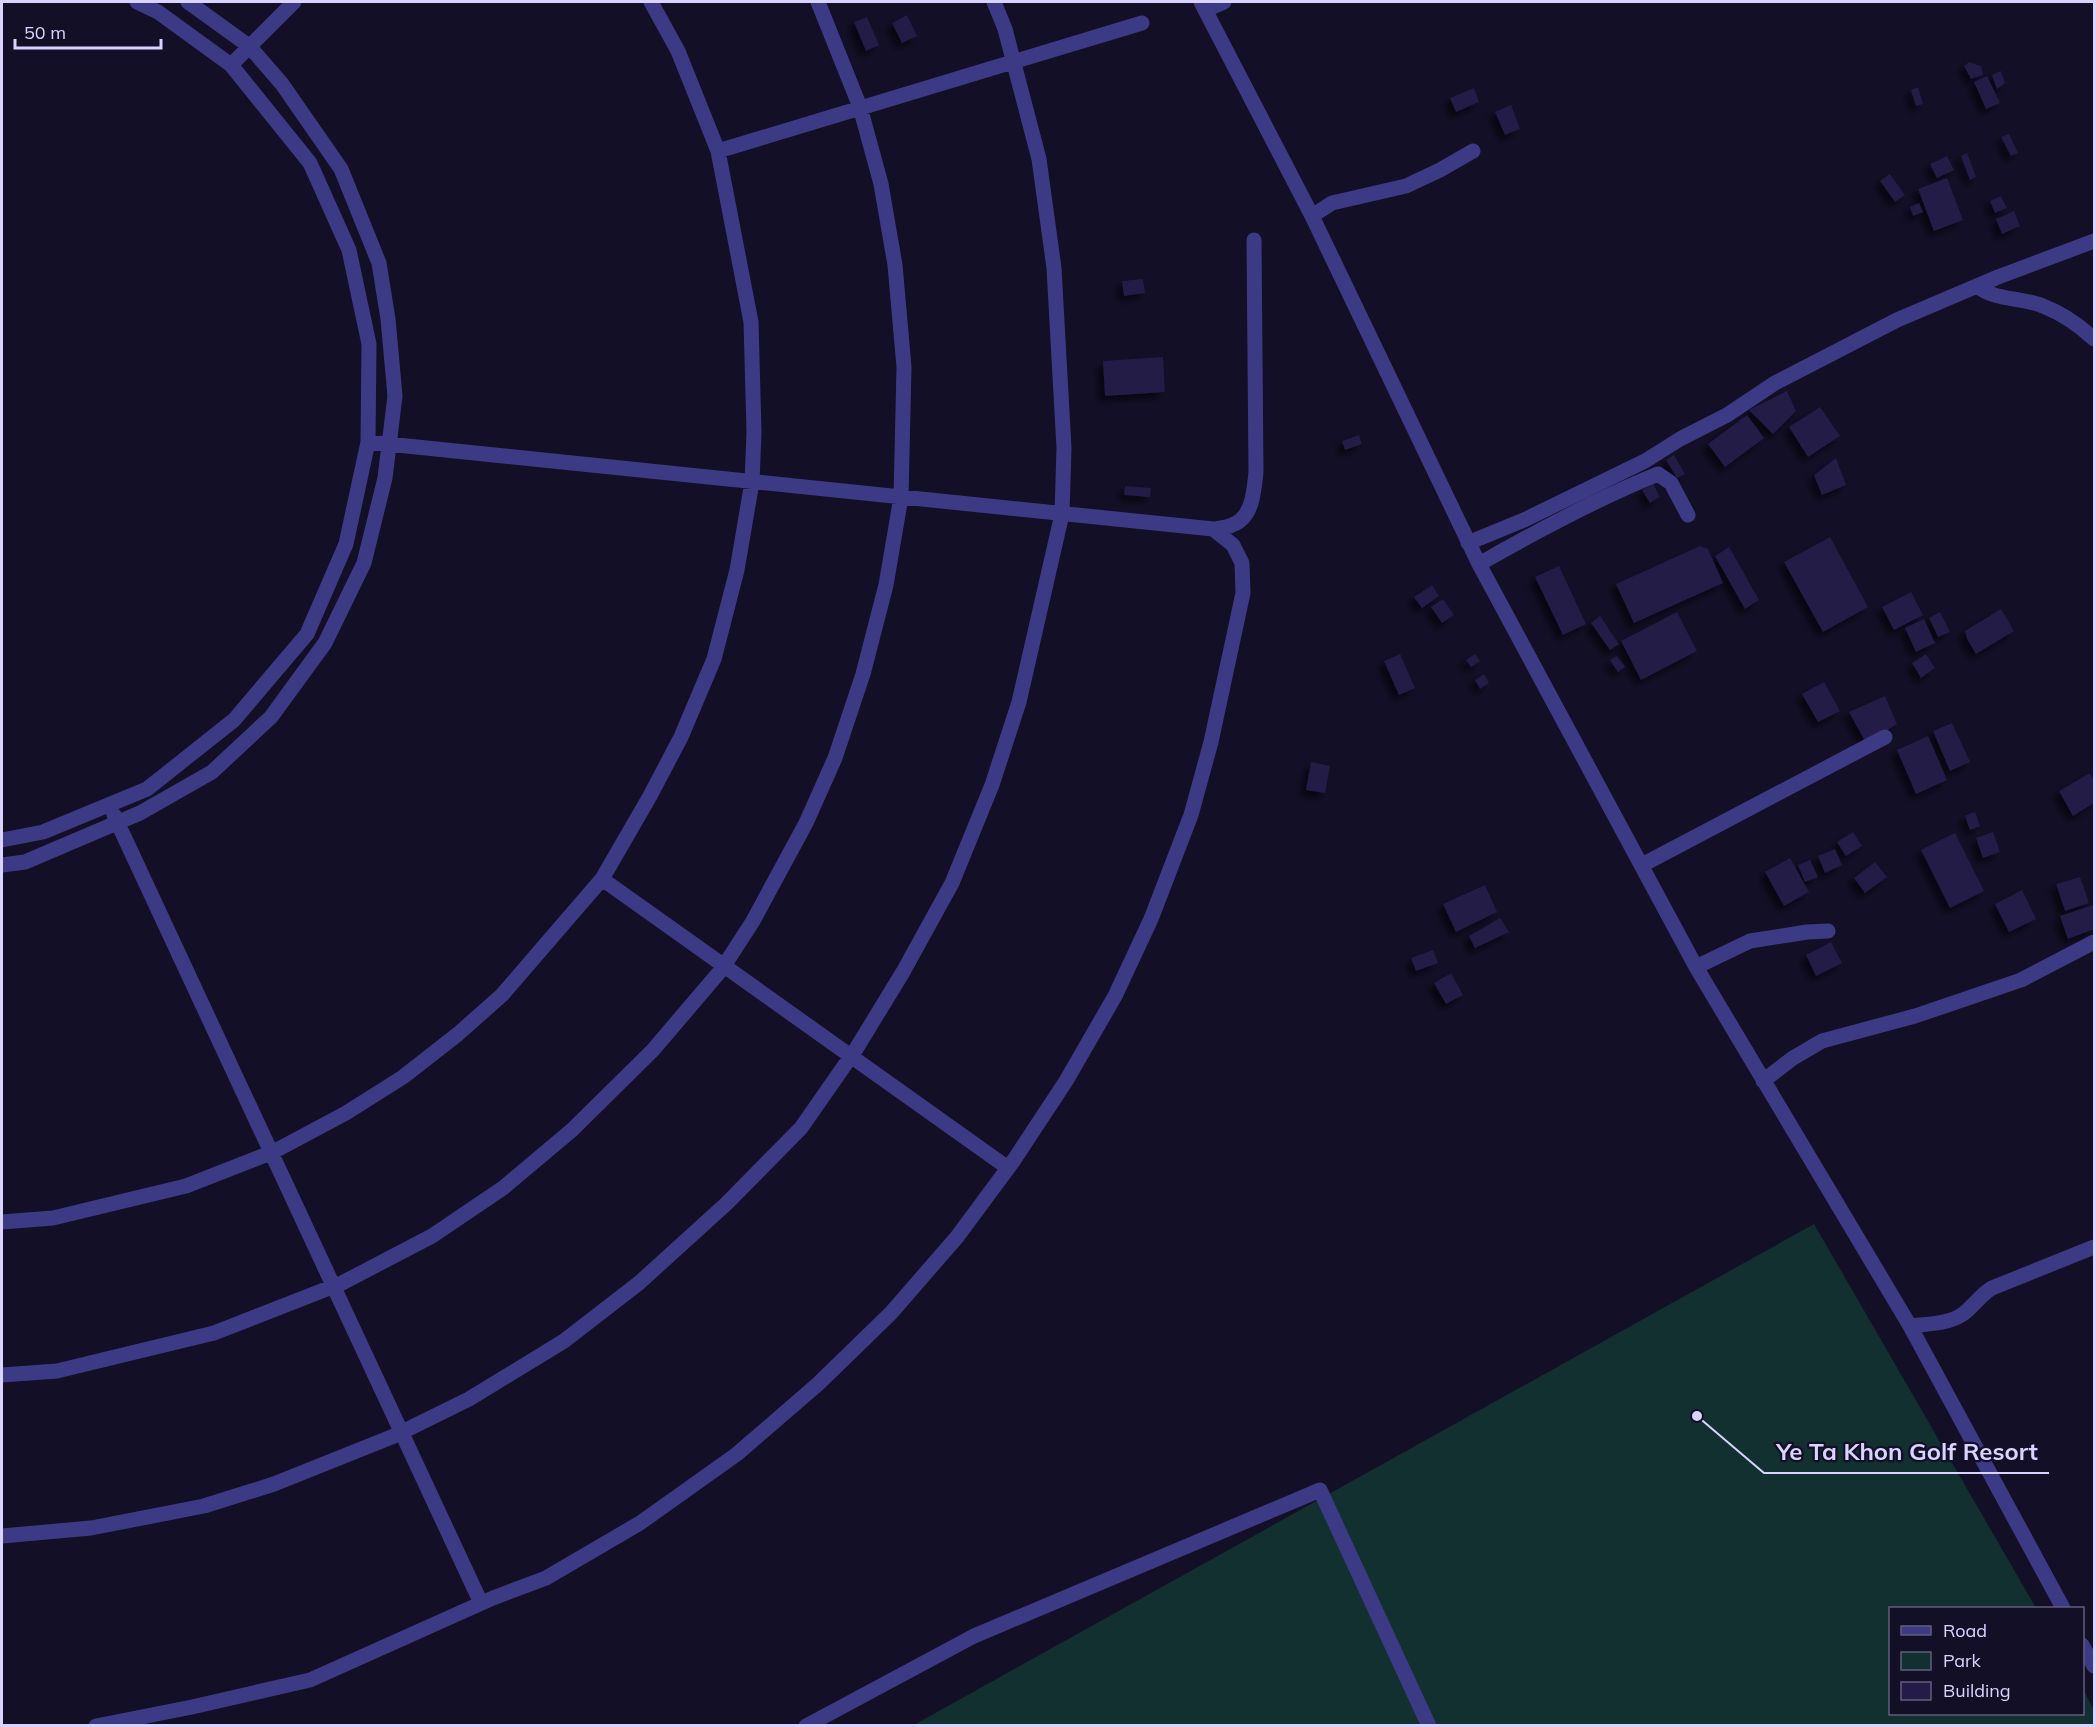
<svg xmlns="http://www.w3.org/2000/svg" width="2096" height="1727" viewBox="0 0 2096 1727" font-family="Mulish,sans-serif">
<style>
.green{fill:#12302f}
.building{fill:#241b47;filter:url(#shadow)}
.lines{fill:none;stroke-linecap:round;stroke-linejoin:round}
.minor{stroke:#3d3a85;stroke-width:15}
.leader{fill:none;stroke:#d9d4ff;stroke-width:2}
.callout-dot{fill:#d9d4ff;stroke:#130f26;stroke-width:2}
.callout-label{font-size:24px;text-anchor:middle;font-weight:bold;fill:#d9d4ff;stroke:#130f26;stroke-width:4.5;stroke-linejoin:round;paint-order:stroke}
</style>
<defs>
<filter id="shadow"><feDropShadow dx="-5.5" dy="5.5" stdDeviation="3" flood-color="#0009"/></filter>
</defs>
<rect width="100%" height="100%" fill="#130f26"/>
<path class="green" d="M1814,1224L2036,1608H1890V1714H2082L2083,1689L2094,1710V1726H912Z"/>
<path class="building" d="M907,15L917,36L902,43L892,23Z
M867,17L879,45L866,51L854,22Z
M1969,62L1981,66L1983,75L1971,79L1964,66Z
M2001,71L2005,83L1997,89L1992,75Z
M1987,76L2000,103L1986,109L1974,82Z
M1918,87L1923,104L1916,106L1911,90Z
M1474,88L1479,102L1456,112L1450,98Z
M1511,105L1520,129L1505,135L1495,112Z
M2009,134L2018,153L2011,156L2001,137Z
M1967,153L1976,177L1970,180L1961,156Z
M1947,156L1954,170L1937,178L1930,164Z
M1890,174L1905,195L1895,202L1880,181Z
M1947,178L1963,220L1934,231L1918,189Z
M2001,196L2007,208L1995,213L1990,201Z
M1919,203L1923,212L1913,216L1910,207Z
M2014,211L2020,226L2002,234L1996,219Z
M1143,279L1145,293L1124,296L1122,281Z
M1163,357L1165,392L1105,396L1103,361Z
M1787,391L1796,411L1773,434L1749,410Z
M1820,407L1840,436L1808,457L1789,427Z
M1747,415L1764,438L1725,467L1708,444Z
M1359,435L1362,444L1345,450L1342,441Z
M1674,455L1685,474L1677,478L1666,460Z
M1836,458L1846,485L1822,495L1814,475Z
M1653,484L1660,497L1650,503L1642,490Z
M1125,486L1151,488L1150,497L1124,495Z
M1830,537L1868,607L1823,632L1784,562Z
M1700,546L1708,549L1723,583L1634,623L1616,584Z
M1729,547L1759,600L1745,609L1715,556Z
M1559,566L1586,624L1563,635L1535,577Z
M1432,585L1439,596L1422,608L1414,597Z
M1911,592L1923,615L1894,630L1882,607Z
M1443,599L1454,615L1442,623L1431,607Z
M2001,609L2014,631L1976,654L1967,639L1965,631Z
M1677,612L1697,651L1641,680L1621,641Z
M1940,612L1950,632L1938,637L1929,618Z
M1600,616L1619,644L1610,650L1591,623Z
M1924,619L1935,643L1916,652L1905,628Z
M1400,654L1415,688L1399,695L1384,661Z
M1475,654L1480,661L1471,667L1466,660Z
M1926,654L1935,668L1921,678L1912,663Z
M1617,656L1625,667L1618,672L1610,660Z
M1484,674L1489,683L1480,689L1475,680Z
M1824,682L1840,711L1818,722L1802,694Z
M1885,696L1897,724L1866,743L1849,712Z
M1952,723L1970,762L1950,771L1933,731Z
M1928,736L1947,780L1916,794L1897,750Z
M1311,762L1330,766L1325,793L1306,790Z
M2090,773L2094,781V803L2073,816L2059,791Z
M1975,812L1980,826L1970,830L1965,816Z
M1853,832L1862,846L1846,856L1837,842Z
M1993,832L2000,852L1983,858L1976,838Z
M1955,833L1984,891L1950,908L1921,850Z
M1835,849L1842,865L1825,873L1818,856Z
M1790,858L1809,892L1784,906L1765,872Z
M1810,860L1818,877L1805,882L1798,865Z
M1875,862L1887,877L1865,893L1854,878Z
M2080,877L2089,903L2065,911L2056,884Z
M1485,885L1497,912L1456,932L1443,904Z
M2022,890L2036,919L2009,932L1995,904Z
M2093,905L2094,929L2068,939L2060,916Z
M1500,918L1509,932L1475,948L1469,936Z
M1831,942L1842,963L1816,976L1806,955Z
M1433,950L1438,963L1416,971L1411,958Z
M1451,973L1463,995L1446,1004L1434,983Z"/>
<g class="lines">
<path class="minor" d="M1201,2L1312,216L1479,564L1696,967L1910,1326L2063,1608
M1205,10L1224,2
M231,65L294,2
M718,151L1142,23
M1312,216L1332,203L1406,186L1440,170L1473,151
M1977,286C1995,301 2022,297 2043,306C2061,313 2080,326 2094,339
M368,442L1213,529C1219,528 1226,528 1232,525C1253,518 1254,490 1256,472L1254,240
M1468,543L1524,520L1645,461L1680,439L1727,415L1775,383L1897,320L1998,277L2094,241
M1479,564C1537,531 1596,499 1658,474L1671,483L1688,515
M114,815L481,1603
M2,840L43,832L147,789L234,720L307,634L346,544L368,442L369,344L349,250L310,163L231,65L158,12L137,2
M2,865L25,862L140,813L212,772L271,717L325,643L364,563L385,478L395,396L388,319L379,263L341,169L282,84L249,46L188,2
M1642,865L1885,737
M602,879L1008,1168
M1696,967L1750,941L1807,932L1828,931
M1763,1081L1793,1058L1822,1041L1915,1016L2021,980L2094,942
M2,1222L53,1218L186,1186L273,1152L346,1113L403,1077L458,1034L502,995L602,879L650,796L681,737L714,659L737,570L752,482L754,432L751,322L718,151L678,51L651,2
M1910,1326C1926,1324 1949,1324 1963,1314C1974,1306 1980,1295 1992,1288L2094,1247
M2,1375L57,1371L214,1333L342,1283L432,1236L503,1188L572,1130L653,1050L722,969L753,921L806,823L835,758L863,674L886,585L901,497L904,367L895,265L881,184L860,107L818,2
M2,1536L91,1528L204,1506L274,1484L394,1436L469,1399L564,1341L639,1283L726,1204L801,1128L856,1049L903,972L952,883L992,785L1019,702L1062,514L1064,448L1054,268L1039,159L1005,29L994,2
M2082,1645L2094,1666
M96,1726L192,1707L310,1680L493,1598L546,1578L640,1523L737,1454L818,1384L891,1313L957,1237L1014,1160L1066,1081L1115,996L1151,919L1191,815L1211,742L1243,593L1242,563L1233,545L1213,529
M806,1726L974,1636L1320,1490L1429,1726"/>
</g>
<path class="leader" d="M1697 1416L1764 1473H2049"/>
<circle class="callout-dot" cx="1697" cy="1416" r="6"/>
<g class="callout-label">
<text x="1907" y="1460">Ye Ta Khon Golf Resort</text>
</g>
<rect width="2096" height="1727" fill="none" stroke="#d9d4ff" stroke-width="6"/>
<rect x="1889" y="1607" width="195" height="108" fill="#130f26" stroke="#625e7d" stroke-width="1.5"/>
<rect x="1901" y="1626" width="30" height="9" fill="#3d3a85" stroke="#625e7d" stroke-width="1.5"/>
<text x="1943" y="1637" font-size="18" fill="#d9d4ff">Road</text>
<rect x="1901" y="1652" width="30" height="18" fill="#12302f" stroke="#625e7d" stroke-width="1.5"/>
<text x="1943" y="1667" font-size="18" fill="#d9d4ff">Park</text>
<rect x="1901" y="1682" width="30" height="18" fill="#241b47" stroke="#625e7d" stroke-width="1.5"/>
<text x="1943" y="1697" font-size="18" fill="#d9d4ff">Building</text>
<path d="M15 39v9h146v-9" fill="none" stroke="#d9d4ff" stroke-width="3"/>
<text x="24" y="39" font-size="18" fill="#d9d4ff" stroke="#130f26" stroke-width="4.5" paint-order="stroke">50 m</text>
</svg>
